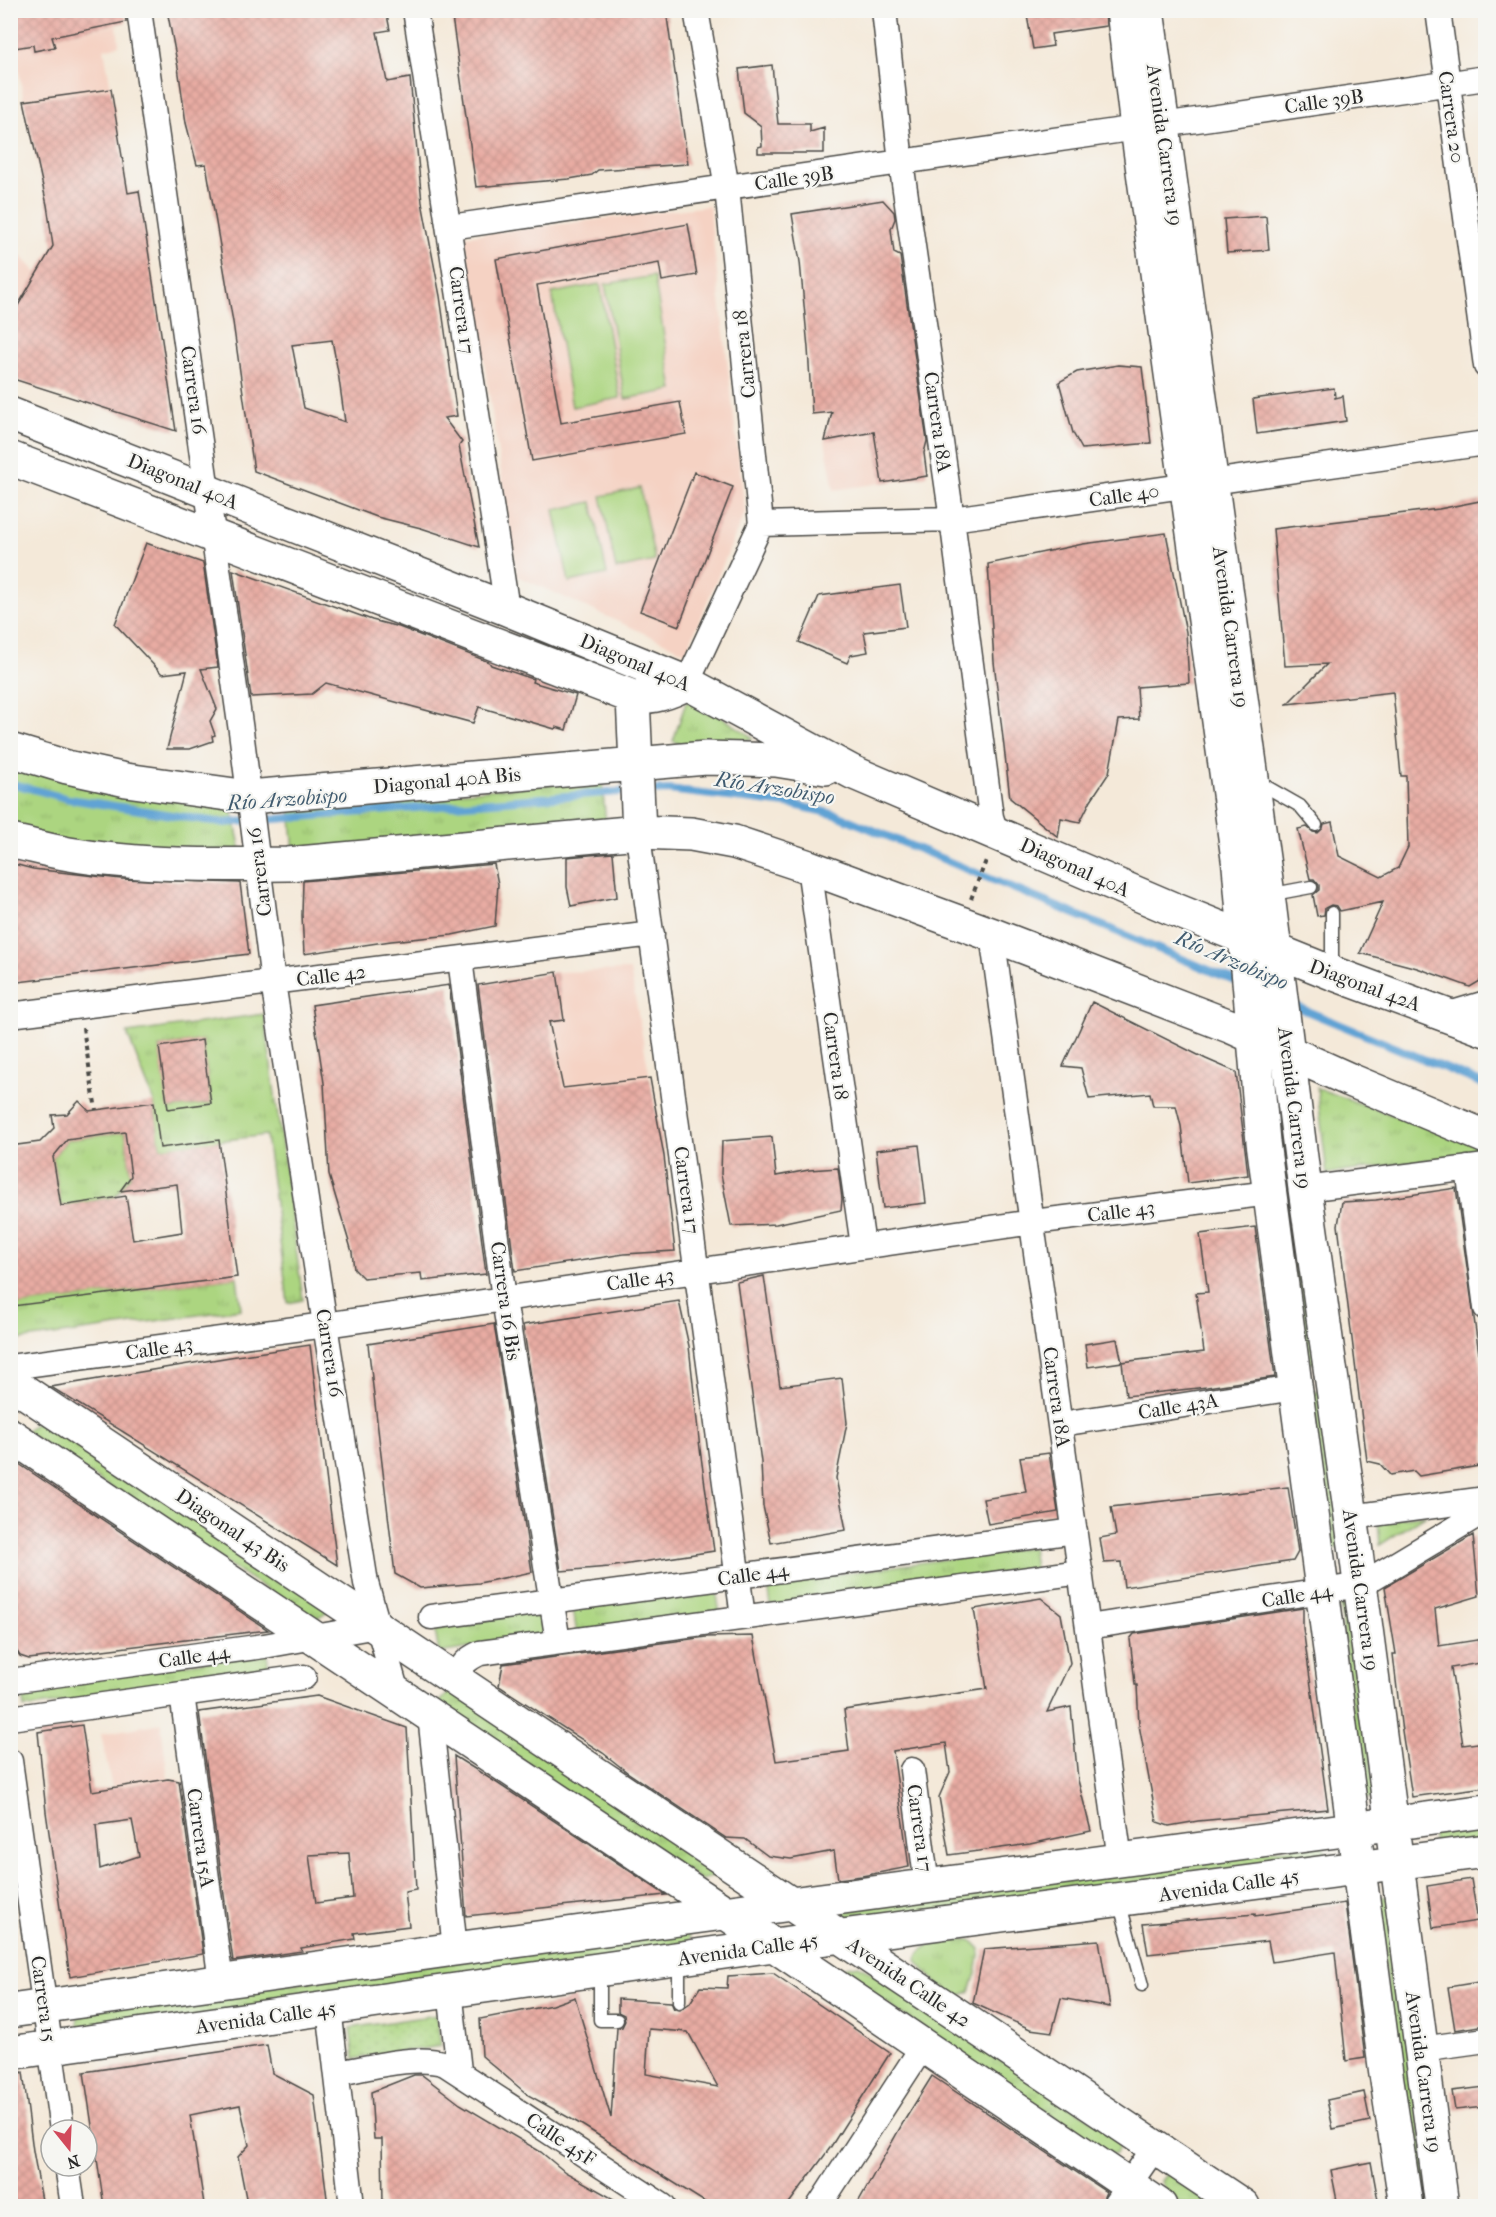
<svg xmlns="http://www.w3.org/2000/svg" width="1496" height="2217" viewBox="0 0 1496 2217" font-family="'IM FELL French Canon',serif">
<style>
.built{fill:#f5d2c3}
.grass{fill:url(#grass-tufts);stroke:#6c8056;stroke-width:1.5;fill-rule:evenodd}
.park{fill:url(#park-dots);stroke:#6c8056;stroke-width:1.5}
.pitch{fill:#acd580;stroke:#6c8056;stroke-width:1.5}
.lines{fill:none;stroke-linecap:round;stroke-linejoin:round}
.stream{stroke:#60a3d4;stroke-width:8}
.building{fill:url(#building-cross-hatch);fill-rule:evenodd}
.lane-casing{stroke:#494845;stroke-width:15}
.street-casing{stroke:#494845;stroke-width:27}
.secondary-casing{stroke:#494845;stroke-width:36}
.path{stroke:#494845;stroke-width:4;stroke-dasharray:4.5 4.5;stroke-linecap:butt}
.lane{stroke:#fff;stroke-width:12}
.street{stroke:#fff;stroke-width:24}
.secondary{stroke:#fff;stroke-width:33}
.labels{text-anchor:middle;stroke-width:4.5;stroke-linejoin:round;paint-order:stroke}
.street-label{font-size:20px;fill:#2b2b2b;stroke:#f6f6f2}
.water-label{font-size:21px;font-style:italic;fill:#405b6f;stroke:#f6f6f2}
</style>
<defs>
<pattern id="grass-tufts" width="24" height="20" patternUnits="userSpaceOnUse" patternTransform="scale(1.5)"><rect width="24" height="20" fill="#acd580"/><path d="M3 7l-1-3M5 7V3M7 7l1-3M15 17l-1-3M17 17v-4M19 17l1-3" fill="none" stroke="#94b76f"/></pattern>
<pattern id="park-dots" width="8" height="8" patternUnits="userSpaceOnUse" patternTransform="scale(1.5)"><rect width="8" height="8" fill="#acd580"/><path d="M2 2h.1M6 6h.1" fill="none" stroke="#94b76f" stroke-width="1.8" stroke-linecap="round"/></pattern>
<pattern id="building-cross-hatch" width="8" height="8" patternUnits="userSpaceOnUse" patternTransform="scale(1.5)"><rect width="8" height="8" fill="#e8aca3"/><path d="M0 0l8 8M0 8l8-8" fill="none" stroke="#c7948c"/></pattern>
</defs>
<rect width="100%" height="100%" fill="#f6f6f2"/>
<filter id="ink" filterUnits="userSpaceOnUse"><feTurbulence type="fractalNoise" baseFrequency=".0167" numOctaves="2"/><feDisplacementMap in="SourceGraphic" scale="12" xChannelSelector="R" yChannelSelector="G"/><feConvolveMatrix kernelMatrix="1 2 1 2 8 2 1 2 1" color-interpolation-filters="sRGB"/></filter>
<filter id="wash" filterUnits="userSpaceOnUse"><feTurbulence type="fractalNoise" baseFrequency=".008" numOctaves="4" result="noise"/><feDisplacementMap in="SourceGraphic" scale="24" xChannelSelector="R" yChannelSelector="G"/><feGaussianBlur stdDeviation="1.35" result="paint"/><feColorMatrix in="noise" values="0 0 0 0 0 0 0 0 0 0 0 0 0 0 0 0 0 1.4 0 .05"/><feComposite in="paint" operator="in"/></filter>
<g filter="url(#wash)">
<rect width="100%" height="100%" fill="#f4e9d9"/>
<path class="built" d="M117,25L119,45L104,49L111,89L24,101L15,48L33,45L34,51L54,48L52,37Z
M709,206L745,512L686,652L517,576L465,236Z
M11,245L37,273L11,319Z
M873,433L882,483L834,490L825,441Z
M630,970L650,1078L563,1088L550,1027L564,1019L557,972Z
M161,1723L168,1779L112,1788L101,1734Z"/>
<path class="grass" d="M697,701L752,737V739L682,746L673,741L686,702Z
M11,766L232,809L241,851L87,848L11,829Z
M602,780L606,824L294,852L290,807Z
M264,1014L303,1300L288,1303L266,1135L160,1148L154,1102L127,1033ZM202,1040L211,1103L169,1109L159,1047Z
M1317,1088L1485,1148V1152L1327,1174Z
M125,1132L131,1176L115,1197L61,1206L53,1157L67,1140Z
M1301,1218L1320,1362L1304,1364L1285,1221Z
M237,1277L241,1309L11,1341L10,1286L13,1306Z
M1324,1390L1344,1547L1328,1550L1307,1392Z
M44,1416L332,1608L314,1620L25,1432Z
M1426,1515L1380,1545L1378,1521Z
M1032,1547L1035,1569L771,1606L768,1584Z
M716,1588L720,1615L577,1635L573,1608Z
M1340,1604H1348L1376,1797L1362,1799Z
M543,1608L548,1635L439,1653L434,1625Z
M267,1653L269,1673L24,1708L21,1687Z
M452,1689L724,1874L701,1880L436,1706Z
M1485,1824V1840L1434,1847L1432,1831Z
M1324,1843L1327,1862L862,1925L834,1909Z
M1380,1897H1388L1432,2206H1415L1376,1902Z
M687,1931L693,1949L79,2034L77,2012Z
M960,1940L972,1941L980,1949L976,1973L970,1991C965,1994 961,1996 956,1995C944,1994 923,1969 916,1960C921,1941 942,1943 960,1940Z
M859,1965L1119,2138L1121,2144L1116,2153L1108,2154L840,1972L846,1967Z
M1168,2172L1228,2206C1202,2206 1169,2211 1161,2181Z"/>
<path class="park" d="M436,2015L441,2046L354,2059L350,2028Z"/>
<path class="pitch" d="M654,276L673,390L625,399L605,284Z
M600,284L620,398L572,407L552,293Z
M640,488L655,561L616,569L601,496Z
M592,502L607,574L569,582L554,510Z"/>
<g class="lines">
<path class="stream" d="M10,783L69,799L223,823L631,791
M646,791L668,790L795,805L837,815L1240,983
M1290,1004L1486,1085"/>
</g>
<g id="blocks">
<path class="building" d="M10,10H125L126,22L52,37L55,47L34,51L33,45L15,48L10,34Z
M167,10H386L390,30L377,32L387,82L410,78L422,202L440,296L457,416L444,418L462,442L459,446L479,547L421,528L377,517L254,471L233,322L206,164L197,165L186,123L178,67ZM332,340L338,372L345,422L304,408L292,345Z
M451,10H666L688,164L598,170L592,175L569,179L476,187Z
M1026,10H1105L1106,26L1051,34L1053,46L1033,49Z
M772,65L778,124H810V132L824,128V153H758V147L762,146L761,126L744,113L739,69Z
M111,89L128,193L139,191L176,431L10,378V319L53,246L47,205L24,101Z
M883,200L894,212L895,219L891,229L894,253L900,256L927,441L924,453L927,476L882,483L874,432L825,441L832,412L812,414L808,348L800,262L792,214Z
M1266,216L1269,250L1227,253L1224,219Z
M688,224L697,275L662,281L659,263L537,285L561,423L680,402L686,434L532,461L496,259Z
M1118,365L1142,367L1151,443L1082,449L1073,433L1059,382L1077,372Z
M1334,388L1335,398L1343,396L1346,421L1257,434L1253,399Z
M694,472L733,487L679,626L640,611Z
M1485,500V978L1470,987L1417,968L1360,953L1383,902L1340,911L1337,906L1331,905L1325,908L1324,915L1317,916L1313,895L1319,890V885L1314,879H1310L1298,829L1307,827L1313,832L1318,833L1323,828L1324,824L1332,822L1339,856L1381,877L1398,868L1408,847L1406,776H1401L1393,692L1287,704L1327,664L1285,666L1273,529L1439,509Z
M1166,533L1186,632L1189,683L1137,687L1139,719L1119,720L1109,773L1091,800L1080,822L1061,818L1058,837L1010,798L994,662L988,564L1083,544Z
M146,543L203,563L218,667L201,669L217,709L210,721L215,735L212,736L213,741L190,749H167L187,671L162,674L115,624Z
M233,570L372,620L399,627L489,662L491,665L533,679L532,682L576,695L566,730L556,727L555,729L479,707L473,723L326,683L312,694L251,697Z
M900,585L906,627L864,632L868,652L851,655L847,663L799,642L819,596Z
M613,853L617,897L571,906L567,887V857Z
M10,863L33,869L121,879L240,883L249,954L10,983Z
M494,864L498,884L495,926L452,935L391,941L304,954L302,915L303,881Z
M557,972L564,1020L549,1022L563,1088L650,1078L664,1156L675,1251L624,1254L515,1271L478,985Z
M449,985L486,1274L422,1281L421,1273L363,1278L354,1269L352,1252L329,1175L324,1083L312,1005Z
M1092,1002L1206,1059L1236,1072L1248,1175L1188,1183L1181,1126L1176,1106H1153L1150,1093L1089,1099L1081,1068L1063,1066Z
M202,1040L211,1103L168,1109L159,1047Z
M79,1101L89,1111L154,1102L160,1148L219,1140L237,1277L13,1306L10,1286V1146L40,1142L54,1128L52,1115L67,1114ZM125,1132L131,1176L120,1191L177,1184L182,1232L133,1240L126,1196L61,1206L53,1157L67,1140Z
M772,1137L776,1176L809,1170L838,1168L842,1199L841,1210L776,1224L731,1226L721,1174L722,1141Z
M919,1145L926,1203L883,1208L876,1150Z
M1456,1188L1485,1397V1465L1419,1476L1414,1471L1390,1475L1380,1464L1367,1461L1338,1225L1342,1202L1376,1200Z
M1255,1227L1275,1377L1207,1387L1126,1396L1122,1362L1204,1352L1196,1293L1208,1292L1200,1234Z
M764,1276L780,1386L842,1378L847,1423L836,1478L846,1530L771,1543L763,1506L761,1462L737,1282Z
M679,1301L689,1346L700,1449L714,1551L609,1567L561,1571L523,1325Z
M494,1324L532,1572L479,1583L420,1588L395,1574L368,1344Z
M1117,1339L1122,1362L1088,1367L1085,1344Z
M310,1345L337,1565L51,1387L230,1357Z
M1049,1453L1058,1512L988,1524L983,1499L1026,1492L1020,1457Z
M10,1458L268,1630L29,1659L20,1656L14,1647L10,1621Z
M1288,1487L1298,1552L1293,1561L1124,1587L1121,1562L1104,1563L1100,1538L1116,1535L1111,1507Z
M1473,1535L1479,1596L1435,1609L1439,1646L1483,1639L1485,1662L1451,1668L1463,1745L1485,1742V1787L1412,1797L1401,1724L1393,1654H1396L1385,1587Z
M1041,1598L1061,1614L1070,1663L1047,1712L1071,1707L1078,1780L1091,1831L1030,1844L949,1855L939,1797L950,1772L946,1743L893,1751L909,1867L862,1876L838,1879L834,1851L791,1859L768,1856L745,1839L726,1838L627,1772L603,1753L499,1686L503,1664L706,1637L753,1636L776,1761L849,1751L844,1710L987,1689L974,1609Z
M1303,1608V1628L1328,1809L1198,1821L1169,1826L1157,1822L1139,1725L1137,1685H1135L1134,1674L1130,1639L1134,1634Z
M317,1696L407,1728L416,1890L405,1892L409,1926L354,1933L355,1939L301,1948L302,1951L233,1961L199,1712ZM349,1853L353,1898L316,1903L309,1855Z
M82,1725L92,1791L168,1779L179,1781L203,1954L70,1977L46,1812L38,1732ZM132,1820L139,1856L100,1869L96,1825Z
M454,1756L497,1783L666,1895L466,1916Z
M1471,1879L1478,1921L1433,1928L1427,1886Z
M1345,1903L1365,2058L1346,2061L1335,1952L1272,1962L1268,1941L1148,1954L1143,1924L1255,1914V1916Z
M1099,1940L1110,2007L1061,1998L1052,2032L1030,2029L973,2003L984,1949Z
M773,1973L890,2053L830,2148L787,2206H711L582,2125L528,2095L482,2056L480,2019L552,2005L575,1997L611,2118L617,2028L622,2027L625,2021L624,2015L618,2012V1999L671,2002L674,2009L680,2010L690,2003L700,1987L727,1988L728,1976ZM649,2029L688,2032L718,2087L646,2074Z
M1485,1981V2025L1455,2030L1448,1987Z
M267,2045L272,2073L314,2095L328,2206H265L264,2200L247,2203L238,2157L249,2145L240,2105L190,2115L204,2204L184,2205L185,2206H104L84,2072Z
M23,2072L33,2151L43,2206H10V2073Z
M414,2075H422L460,2104L541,2152L565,2172L626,2206H472L470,2204L449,2206H383L382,2139H374L371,2092Z
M932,2076L1106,2192L1100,2206H856L904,2121Z
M1485,2087V2107L1455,2110L1452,2091Z
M1364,2092L1370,2121L1333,2129L1327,2100Z
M1371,2162L1379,2206H1338L1331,2170Z"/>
</g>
</g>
<g filter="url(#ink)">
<use href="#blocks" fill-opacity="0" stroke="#494845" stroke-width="1.5"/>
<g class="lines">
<defs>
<path id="lane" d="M1258,782L1300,806L1316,825
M1268,895L1311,887
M1332,913V972
M1119,1901L1142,1985
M679,1959V2002
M600,1970V2020H617"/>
<path id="street" d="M139,10L241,731L273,982L325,1325L366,1583L397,1693
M415,10L507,609
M884,10L901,162L952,519L991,817L996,832
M1438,10L1486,366
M1162,125L1486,78
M450,227L1137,128
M761,524L952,519L1486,443
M687,683L761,524L727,188L696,10
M639,832V843L743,1617
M809,867L863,1246
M993,935L994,949L1120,1860
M460,959L504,1299L558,1642
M10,1015L652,934
M1446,1015L1486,1003
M1468,1168L1486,1308
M1305,1189L1486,1166
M10,1367L325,1325L1033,1222L1270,1193
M1061,1424L1295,1388
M1351,1517L1486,1499
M431,1617L1075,1531
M1088,1627L1361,1585L1486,1510
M456,1680C460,1665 467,1659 480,1653L1081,1572
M10,1681L264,1646L377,1626
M182,1694L221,1982
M430,1715L455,1949
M10,1718L304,1677
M10,1761L62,2130
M912,1770L927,1886
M450,1990L459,2071
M329,2008L352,2206
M1421,2049L1486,2040
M338,2073C368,2068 416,2054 445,2064L663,2206
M67,2166L73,2206
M819,2206L923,2046
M1114,2206L1155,2147"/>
<path id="secondary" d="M1123,10L1137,128L1239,866L1263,1142L1386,2074L1406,2206
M1147,10L1268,895L1305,1189L1355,1545L1442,2206
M10,414L507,609L687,683L852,772L1173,909L1332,973L1486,1030
M10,458L633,697C654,697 669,693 687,683
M633,697L639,832
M10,750L67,767L126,780L249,797L706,758L776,760L826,768
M10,841C30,845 49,851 69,854C140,866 216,865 288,864L639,832L691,834L734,842L809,867L993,935L1232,1027L1350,1080L1486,1137
M10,1382L1243,2206
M10,1435L774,1945L1160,2206
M10,2011L455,1949L1486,1811
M10,2053L774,1945L1486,1851"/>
</defs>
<use href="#lane" class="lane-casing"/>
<use href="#street" class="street-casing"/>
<use href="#secondary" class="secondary-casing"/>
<path class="path" d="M971,899L987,858
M83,1028L96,1110"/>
<use href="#lane" class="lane"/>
<use href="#street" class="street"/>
<use href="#secondary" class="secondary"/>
</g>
</g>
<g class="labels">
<g class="street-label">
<text transform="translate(1324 101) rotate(-8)" y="7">Calle 39B</text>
<text transform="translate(1452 117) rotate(82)" y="7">Carrera 20</text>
<text transform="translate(1165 145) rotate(82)" y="7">Avenida Carrera 19</text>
<text transform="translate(794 178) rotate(-8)" y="7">Calle 39B</text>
<text transform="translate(462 310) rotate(82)" y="7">Carrera 17</text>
<text transform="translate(744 354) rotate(-96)" y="7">Carrera 18</text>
<text transform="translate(194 390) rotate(82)" y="7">Carrera 16</text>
<text transform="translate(938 422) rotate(82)" y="7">Carrera 18A</text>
<text transform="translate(183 481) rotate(22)" y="7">Diagonal 40A</text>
<text transform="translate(1124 495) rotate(-8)" y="7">Calle 40</text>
<text transform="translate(1231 627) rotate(82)" y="7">Avenida Carrera 19</text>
<text transform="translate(635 662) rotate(23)" y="7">Diagonal 40A</text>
<text transform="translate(447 780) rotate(-5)" y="7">Diagonal 40A Bis</text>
<text transform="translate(1075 867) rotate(24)" y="7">Diagonal 40A</text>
<text transform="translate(259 872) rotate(-97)" y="7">Carrera 16</text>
<text transform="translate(331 975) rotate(-7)" y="7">Calle 42</text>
<text transform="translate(1365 985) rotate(20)" y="7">Diagonal 42A</text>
<text transform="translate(836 1056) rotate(82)" y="7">Carrera 18</text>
<text transform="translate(1295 1108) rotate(83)" y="7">Avenida Carrera 19</text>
<text transform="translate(687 1190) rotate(82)" y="7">Carrera 17</text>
<text transform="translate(1121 1211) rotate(-7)" y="7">Calle 43</text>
<text transform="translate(640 1279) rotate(-8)" y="7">Calle 43</text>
<text transform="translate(506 1301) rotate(82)" y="7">Carrera 16 Bis</text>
<text transform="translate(159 1348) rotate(-8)" y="7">Calle 43</text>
<text transform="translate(330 1353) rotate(81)" y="7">Carrera 16</text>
<text transform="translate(1057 1397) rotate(82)" y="7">Carrera 18A</text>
<text transform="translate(1178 1406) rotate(-9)" y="7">Calle 43A</text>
<text transform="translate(233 1530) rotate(34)" y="7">Diagonal 43 Bis</text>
<text transform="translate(753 1574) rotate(-8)" y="7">Calle 44</text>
<text transform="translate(1361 1590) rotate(82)" y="7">Avenida Carrera 19</text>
<text transform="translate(1297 1595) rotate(-9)" y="7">Calle 44</text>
<text transform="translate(194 1656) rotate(-8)" y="7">Calle 44</text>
<text transform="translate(920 1828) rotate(82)" y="7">Carrera 17</text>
<text transform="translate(201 1838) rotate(82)" y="7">Carrera 15A</text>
<text transform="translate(1229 1885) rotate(-8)" y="7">Avenida Calle 45</text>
<text transform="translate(748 1949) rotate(-8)" y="7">Avenida Calle 45</text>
<text transform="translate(909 1982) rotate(34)" y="7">Avenida Calle 42</text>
<text transform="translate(44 1999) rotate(82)" y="7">Carrera 15</text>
<text transform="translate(266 2017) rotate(-8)" y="7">Avenida Calle 45</text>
<text transform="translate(1424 2072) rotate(82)" y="7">Avenida Carrera 19</text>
<text transform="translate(561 2139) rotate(34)" y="7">Calle 45F</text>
</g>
<g class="water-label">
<text transform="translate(775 788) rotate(9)" y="7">Río Arzobispo</text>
<text transform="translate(287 799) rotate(-4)" y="7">Río Arzobispo</text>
<text transform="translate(1232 960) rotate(23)" y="7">Río Arzobispo</text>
</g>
</g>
<rect width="1496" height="2217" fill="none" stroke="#f6f6f2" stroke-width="36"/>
<g transform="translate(69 2148) rotate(162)"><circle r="28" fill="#f6f6f2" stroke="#a5a5a2" stroke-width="1.5"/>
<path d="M0-4.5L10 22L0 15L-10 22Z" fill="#d1495b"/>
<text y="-9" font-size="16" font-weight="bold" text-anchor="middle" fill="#2b2b2b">N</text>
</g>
</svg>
